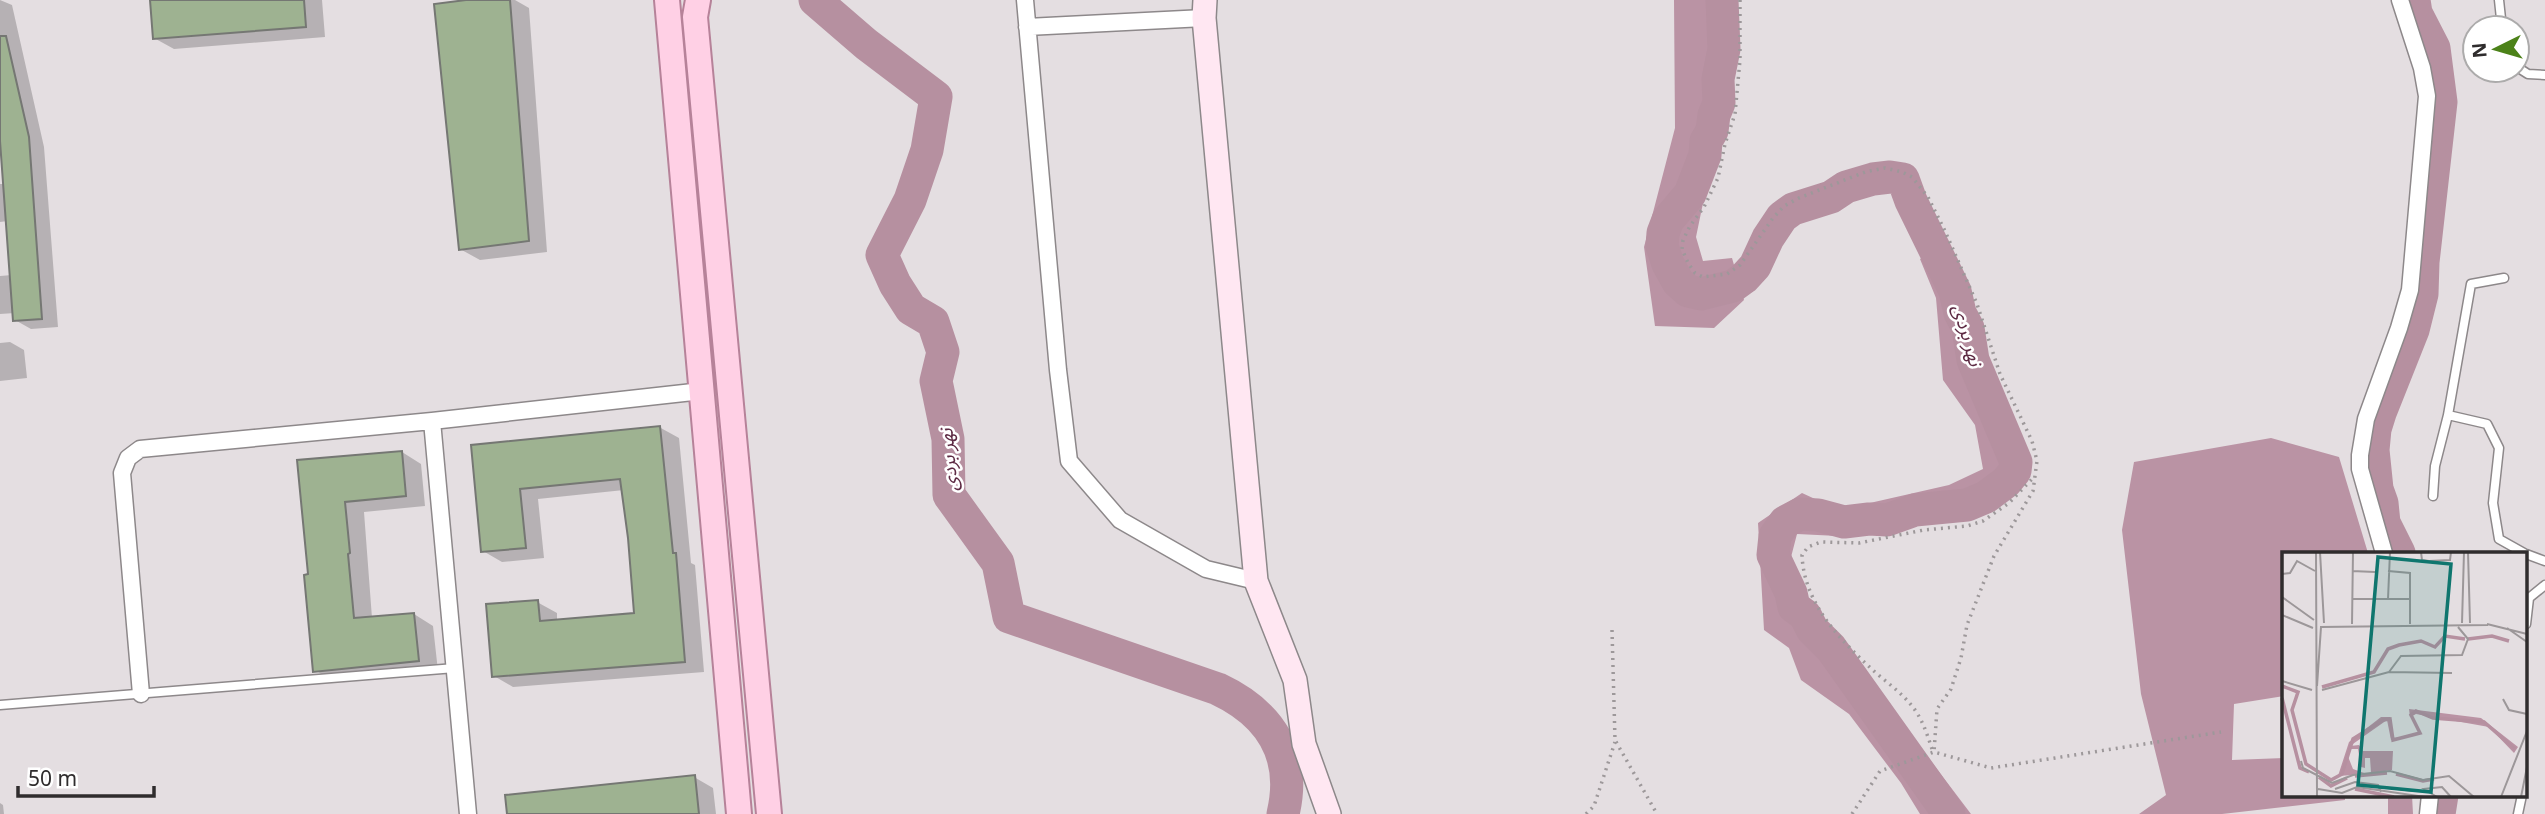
<svg xmlns="http://www.w3.org/2000/svg" width="2545" height="814" viewBox="0 0 2545 814" font-family="Georgia,'Noto Sans Arabic',serif">
<style>
.forest{fill:#ba93a4}
.shadow{fill:#0003}
.lines{fill:none;stroke-linecap:round;stroke-linejoin:round}
.river{stroke:#b690a0;stroke-width:33}
.building{fill:#9eb291;stroke:#757773;stroke-width:2}
.lane-casing{stroke:#8d888a;stroke-width:11}
.street-casing{stroke:#8d888a;stroke-width:19}
.secondary-casing{stroke:#8d888a;stroke-width:26}
.primary-casing{stroke:#b68299;stroke-width:28}
.path{stroke:#9d989a;stroke-width:3.5;stroke-dasharray:2 5;stroke-linecap:butt}
.lane{stroke:#fff;stroke-width:8}
.street{stroke:#fff;stroke-width:16}
.secondary{stroke:#ffe7f2;stroke-width:23}
.primary{stroke:#ffd0e5;stroke-width:24}
.labels{text-anchor:middle;stroke-width:5;stroke-linejoin:round;paint-order:stroke}
.water-label{font-size:19px;font-style:italic;fill:#5d2a43;stroke:#fff}
.inset-river{fill:none;stroke:#b690a0;stroke-width:3.5}
.inset-road{fill:none;stroke:#9c9799;stroke-width:2}
.view{fill:#0f766e;fill-opacity:0.15;stroke:#0f766e;stroke-width:3.5}
.inset-edge{fill:none;stroke:#2f2c2d;stroke-width:3.5}
</style>
<rect width="100%" height="100%" fill="#e4dee1"/>
<path class="forest" d="M1674,0H1728L1730,23L1709,174L1696,237L1703,261L1732,258L1744,300L1714,328L1655,326L1644,247L1675,128Z
M1944,247L1991,383L2023,458L2012,489L1961,517L1838,536L1797,534L1790,561L1819,626L1899,719L1971,814H1920L1901,783L1849,714L1801,680L1789,648L1764,630L1758,523L1802,493L1839,510L1949,485L1983,469L1975,425L1943,380L1936,298L1920,259Z
M2271,438L2339,457L2368,553H2284V696L2234,704L2232,760L2284,758V795H2345V800L2222,814H2139L2166,795L2141,694L2122,530L2134,462Z
M2388,795H2412L2413,814H2388Z"/>
<path class="shadow" d="M0,0L12,5L44,147L58,327L31,329L15,320V313L0,314V276L12,275L8,221L0,222V184H5L2,149L0,150Z
M151,0H322L325,37L174,49L154,38Z
M481,0H515L529,8L547,252L480,260L460,249Z
M10,342L24,350L27,378L0,381V343Z
M659,427L679,438L691,563L695,565L704,672L513,687L494,676L537,602L557,613V621L636,615L624,490L538,499L544,558L502,562L483,551L473,447Z
M402,452L421,464L425,506L364,512L372,618L414,614L433,626L438,671L334,682L315,670L310,576L299,462Z
M694,777L713,788L716,814H509Z
M0,803L3,805L4,814H0Z"/>
<g class="lines">
<path class="river" d="M815,0L866,44L936,97L927,150L910,200L882,255L895,284L911,309L933,322L943,352L936,381L948,439L949,495L998,563L1009,617L1218,689C1271,714 1297,755 1283,814
M1722,0L1724,49L1718,79L1719,103L1714,115L1712,131L1706,141L1705,155L1690,194L1668,220L1663,233L1662,246L1668,264L1678,282L1688,291L1701,294L1733,286L1744,278L1755,266L1768,238L1782,217L1793,209L1831,197L1846,187L1873,179L1890,177L1903,179L1911,201L1955,291L1960,313L1968,328L1973,360L2016,462L2015,471L2006,482L1986,497L1967,505L1915,510L1887,520L1869,519L1844,522L1818,515L1800,514L1785,522L1775,536L1773,555L1791,593L1794,607L1805,615L1812,629L1831,648L1949,814
M2399,553L2384,523L2382,503L2377,489L2373,450L2375,429L2380,413L2413,330L2422,294L2423,262L2441,102L2434,48L2416,13L2414,0
M2439,814L2442,795"/>
</g>
<path class="building" d="M150,0H304L306,27L153,39Z
M466,0H510L529,241L459,250L434,4Z
M0,36H6L29,137L42,319L13,321L0,141Z
M660,426L673,553H676L685,662L492,677L486,604L538,600L540,621L634,613L628,538L620,479L520,489L526,548L481,552L471,445Z
M402,451L406,496L345,502L350,553L348,554L354,618L414,613L419,661L313,672L304,575L308,574L297,460Z
M695,775L699,814H507L505,795Z"/>
<g class="lines">
<defs>
<path id="lane" d="M2499,0L2502,28
M2517,67L2528,74L2545,75
M2448,415L2471,284L2504,278
M2433,496L2435,466L2448,415L2487,424L2499,448L2493,503L2499,539L2524,553
M2526,554L2545,561
M2526,624L2529,598L2545,585
M0,705L455,668
M2518,814L2522,795"/>
<path id="street" d="M1025,0L1058,370L1069,461L1120,520L1206,569L1256,581
M1027,27L1204,18
M432,421L468,814
M2384,553L2360,469V455L2366,419L2399,328L2410,290L2427,96L2422,68L2400,0
M141,694L122,473L128,458L140,449L432,421L702,391
M2428,814L2430,795"/>
<path id="secondary" d="M1205,0L1204,18L1256,581L1295,680L1304,744L1329,814"/>
<path id="primary" d="M667,0L739,814
M698,0L695,17L769,814"/>
</defs>
<use href="#lane" class="lane-casing"/>
<use href="#street" class="street-casing"/>
<use href="#secondary" class="secondary-casing"/>
<use href="#primary" class="primary-casing"/>
<path class="path" d="M1740,0V60L1735,114L1725,144L1718,178L1704,207L1690,226L1683,240L1682,249L1688,263L1695,273L1703,277L1727,274L1740,265L1773,218L1784,206L1799,198L1865,172L1885,168L1902,172L1912,177L1928,197L1945,231L1977,304L2000,374L2032,441L2037,461L2033,491L1994,556L1967,625L1961,658L1951,689L1937,709L1934,752
M1612,630L1615,740L1657,814
M1932,749C1928,737 1924,724 1917,713C1906,696 1890,685 1875,672C1840,640 1804,604 1802,555L1808,547L1821,542L1859,543L1924,530L1967,526L1983,521L2009,503L2034,477
M1586,814L1594,806L1615,742
M1852,814L1880,771L1934,752L1991,768L2221,732"/>
<use href="#lane" class="lane"/>
<use href="#street" class="street"/>
<use href="#secondary" class="secondary"/>
<use href="#primary" class="primary"/>
</g>
<g class="labels">
<g class="water-label">
<text transform="translate(1968 335) rotate(74)" y="7">نهر بردى</text>
<text transform="translate(948 460) rotate(-95)" y="7">نهر بردى</text>
</g>
</g>
<g transform="translate(2282 552)">
<rect width="245" height="245" fill="#e4dee1"/>
<path d="M127,157L199,166L236,195L232,201L207,175L134,162L128,165ZM99,165H108L111,186L132,184L109,188L105,168L68,194L77,193L81,199H111L110,218L89,221L88,206H83V216L79,215L76,197H68L65,202L71,217L85,222L56,224L67,190Z" fill="#ba93a4"/>
<path class="inset-river" d="M186,87L210,84L227,89M0,134L16,140L10,158L24,212L49,228L60,222L71,187L101,168L108,167L111,188L138,181L129,163L134,159L151,166L202,170L233,197M40,135L92,120L106,97L117,93L139,89L153,95L163,84L183,87M0,146L18,216L27,220M114,222L141,229L152,227M73,224L105,221M37,225L49,234L65,226M73,237L112,245"/>
<path class="inset-road" d="M34,0L35,245M38,0L42,71M139,0L140,8L147,9L168,8L169,0M186,0L188,71M70,19L93,20M106,19L128,21V72M0,22L8,21L15,9L33,19M0,45L32,68M70,47H128M106,47L108,0M0,63L31,76M180,71L182,0M70,72L71,0M205,72L245,82M225,76L245,90M107,120L119,104L180,103L186,87L176,75M0,129L30,138M35,134L39,75L206,73M40,138L107,120L170,121M221,147L227,158L245,162M19,209L21,216L50,231L71,223L108,219L141,228L167,224L192,245M99,235L131,239M36,237L60,241L75,235L143,245M53,237L73,230L96,233L99,240M155,245L142,237L160,235L169,245M219,245L245,179M239,245L245,215"/>
<path class="view" d="M96,5L169,12L149,240L76,233Z"/>
<rect width="245" height="245" class="inset-edge"/>
</g>
<g transform="translate(2496 49) rotate(265)"><circle r="33" fill="#ffffff" stroke="#acabab" stroke-width="2"/>
<path d="M0-5L12 26L0 18L-12 26Z" fill="#4c8219"/>
<text y="-10" font-size="19" font-weight="bold" text-anchor="middle" fill="#2f2c2d">N</text>
</g>
<path d="M18 786v10h136v-10" fill="none" stroke="#2f2c2d" stroke-width="3.5"/>
<text x="28" y="786" font-size="21" fill="#2f2c2d" stroke="#ffffff" stroke-width="5" paint-order="stroke">50 m</text>
</svg>
